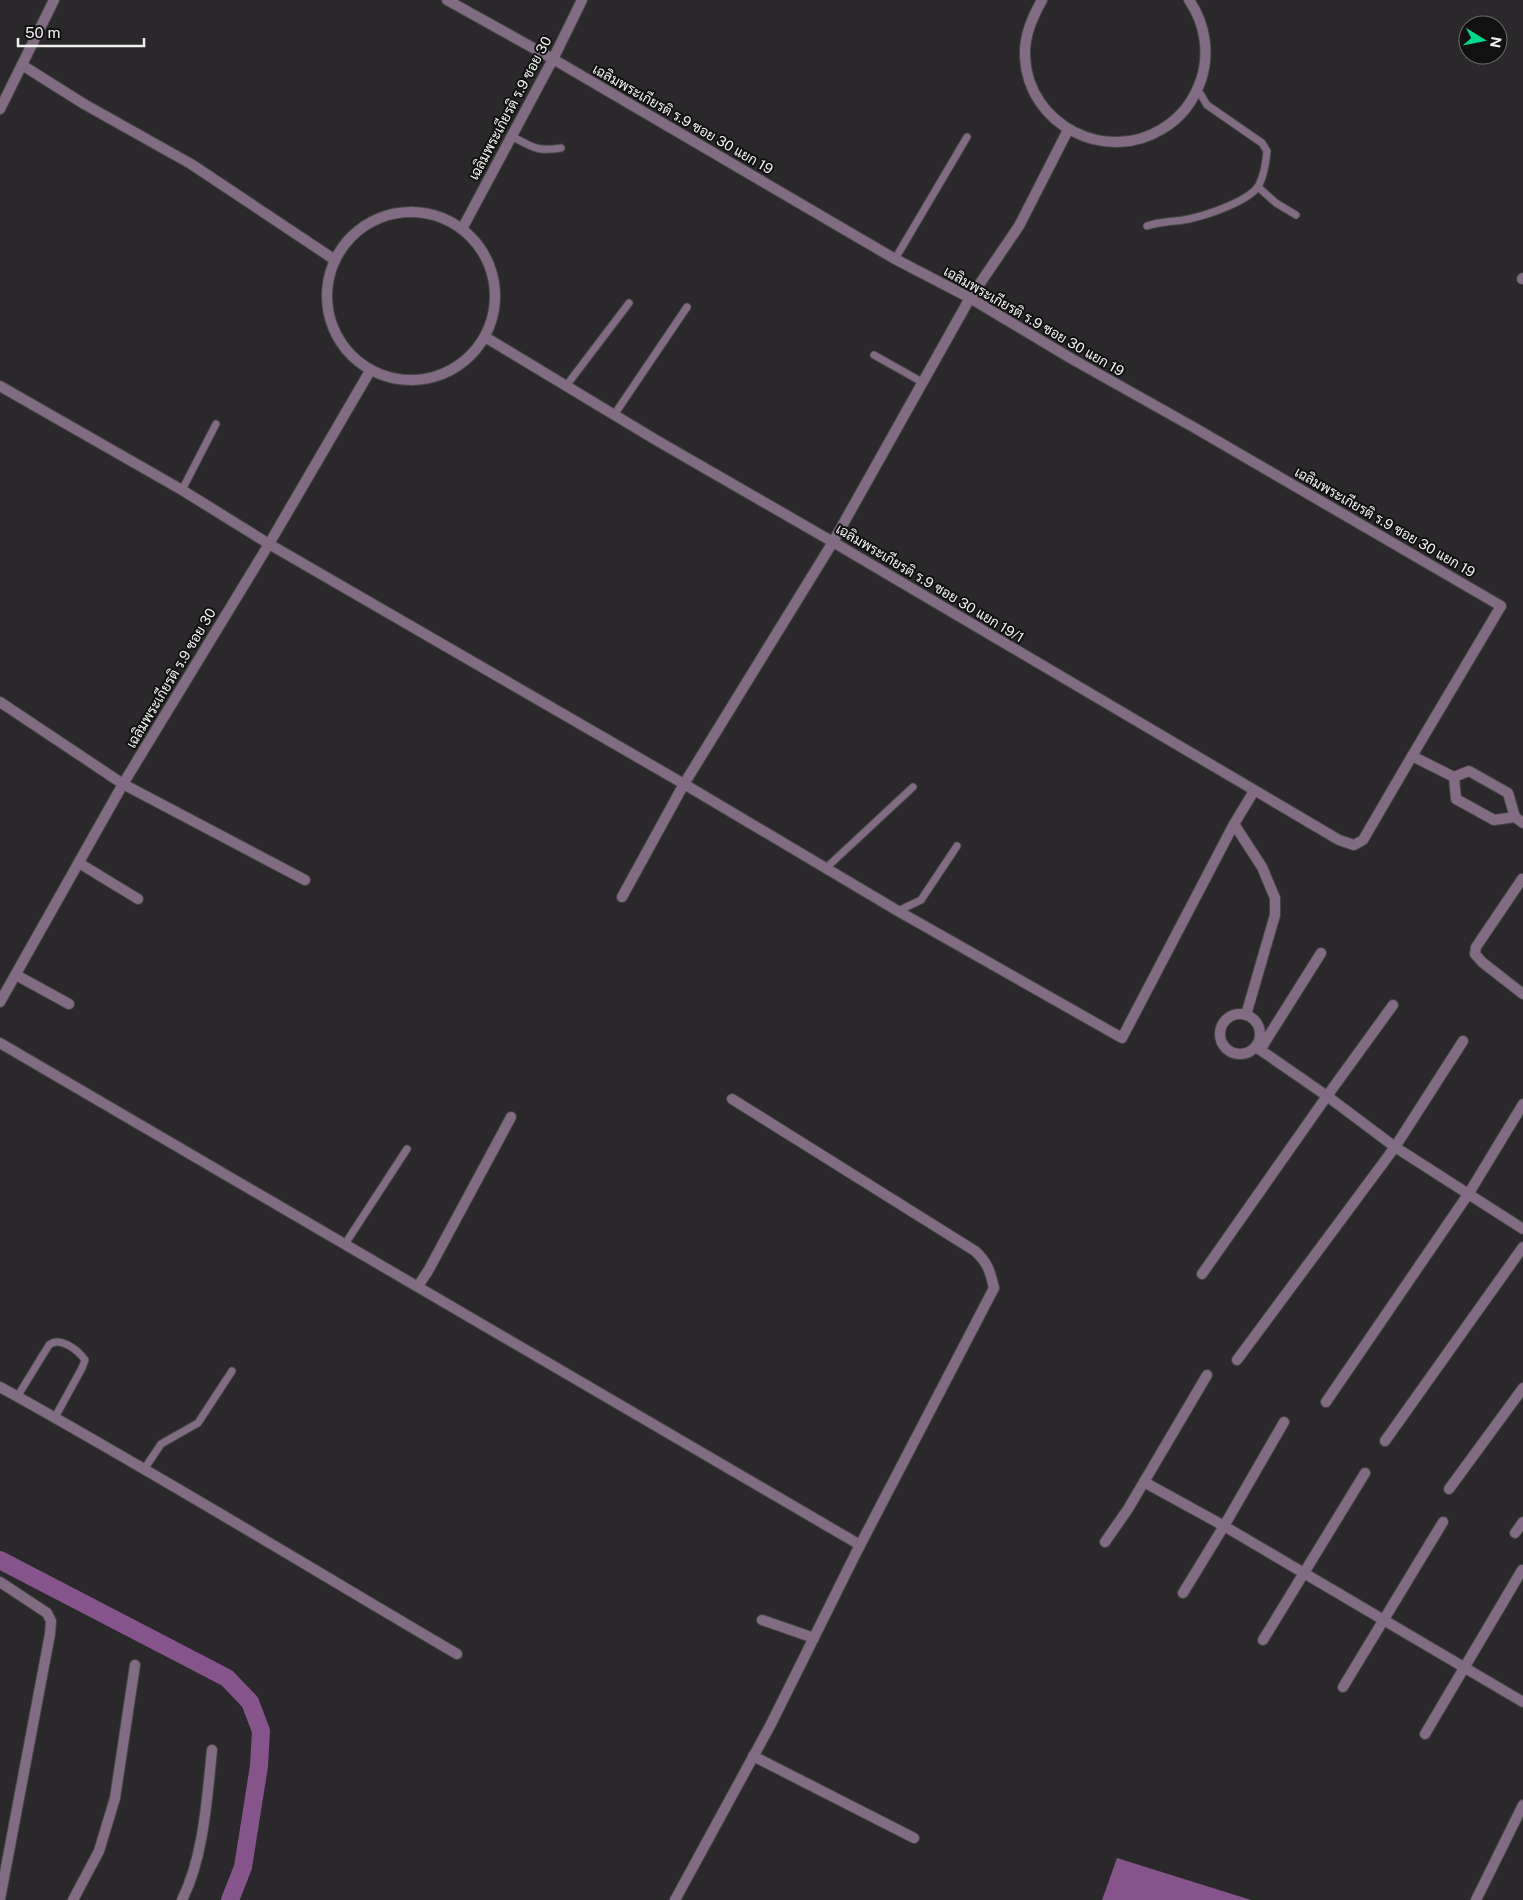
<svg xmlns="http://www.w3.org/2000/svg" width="1523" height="1900" viewBox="0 0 1523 1900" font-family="'Public Sans',Sarabun,sans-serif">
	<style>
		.water { fill: #84548b }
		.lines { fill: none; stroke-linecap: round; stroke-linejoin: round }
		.canal { stroke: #84548b; stroke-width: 18 }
		.lane-casing { stroke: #464446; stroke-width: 9 }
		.street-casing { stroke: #464446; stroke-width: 12 }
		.lane { stroke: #816c84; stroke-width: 7 }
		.street { stroke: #816c84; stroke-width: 10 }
		.labels { text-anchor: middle; stroke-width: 4; stroke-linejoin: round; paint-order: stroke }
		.street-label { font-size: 14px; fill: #f2f1f2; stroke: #121112 }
	</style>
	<rect width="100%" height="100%" fill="#2a282a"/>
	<!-- water -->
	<path class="water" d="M1117,1858L1251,1900H1102Z"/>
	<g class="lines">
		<!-- canal -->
		<path class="canal" d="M0,1560L227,1678L250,1702L261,1731L259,1766L243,1867L230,1900"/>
		<defs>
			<g id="lane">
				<path d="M511,136C533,147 536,152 561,148"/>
				<path d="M1258,187L1276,203L1296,215"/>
				<path d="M1147,226C1161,221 1175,222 1189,219C1207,215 1250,201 1259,185C1264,175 1266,162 1267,151L1262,143L1207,105L1198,90"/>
				<path d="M895,259L967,137"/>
				<path d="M874,355L922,382"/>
				<path d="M566,386L629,303"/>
				<path d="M614,415L687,307"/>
				<path d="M182,490L216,424"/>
				<path d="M826,868L913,787"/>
				<path d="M898,911L921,900L957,846"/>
				<path d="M345,1244L407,1149"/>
				<path d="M17,1397L49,1345C60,1336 78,1350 85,1360L82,1368L54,1419"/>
				<path d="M145,1468L161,1444L198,1423L232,1371"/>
			</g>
			<g id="street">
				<path d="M447,0L553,59L895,259L970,298L1072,359L1195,428L1501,606L1412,756L1363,840L1354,845L1339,840L833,542L656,440L485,337"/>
				<path d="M1042,0C1032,18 1024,36 1025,57C1028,125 1106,164 1162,129C1181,118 1194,100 1201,80C1210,53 1205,23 1189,0"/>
				<path d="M22,65L84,104L191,164L335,260"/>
				<path d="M0,109L54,0"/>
				<circle cx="411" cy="296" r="84"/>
				<path d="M462,229L553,59L582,0"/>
				<path d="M1522,279L1523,278"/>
				<path d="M0,386L182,490L269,544L684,784L898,911L1122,1038L1234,824L1254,791"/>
				<path d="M0,702L123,784L305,880"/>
				<path d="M1412,756L1454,777L1469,771L1508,793L1515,817L1523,823"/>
				<path d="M1454,777L1456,799L1494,820L1515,817"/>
				<path d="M1234,824L1262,867L1275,898V915L1246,1015"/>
				<path d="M79,863L138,899"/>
				<path d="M1522,879L1476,947L1475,954L1482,962L1523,994"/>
				<path d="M622,897L684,784L833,542L970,298L1019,226L1068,130"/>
				<path d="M16,975L69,1004"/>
				<path d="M0,1002L123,784L269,544L370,371"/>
				<circle cx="1240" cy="1034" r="20"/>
				<path d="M0,1043L860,1545"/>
				<path d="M1256,1047L1327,1096L1395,1147L1523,1229"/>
				<path d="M1260,1050L1321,953"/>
				<path d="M1202,1274L1327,1096L1393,1005"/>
				<path d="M418,1286L428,1271L511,1117"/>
				<path d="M1237,1360L1395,1147L1463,1041"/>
				<path d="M0,1387C154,1472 305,1565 457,1654"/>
				<path d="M1326,1402L1469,1193L1523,1104"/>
				<path d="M1385,1441L1523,1247"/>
				<path d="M1144,1482L1224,1526L1523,1702"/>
				<path d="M1449,1489L1523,1388"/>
				<path d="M1515,1533L1523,1522"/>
				<path d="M1105,1542L1128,1509L1207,1375"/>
				<path d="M0,1582L47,1613L51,1621L50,1634L0,1899"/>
				<path d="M1183,1593L1224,1526L1284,1422"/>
				<path d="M762,1620L814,1638"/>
				<path d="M1263,1640L1365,1473"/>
				<path d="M1343,1687L1443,1522"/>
				<path d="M1425,1734L1522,1570"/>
				<path d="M753,1756L914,1838"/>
				<path d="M73,1900L99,1851L115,1798L135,1665"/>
				<path d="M182,1900C204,1856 207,1798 212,1750"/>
				<path d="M675,1900L771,1724L856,1553L994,1288C990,1271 988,1263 975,1251L732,1099"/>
				<path d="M1476,1900L1523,1805"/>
			</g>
		</defs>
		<!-- lane casing -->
		<use href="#lane" class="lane-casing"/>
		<!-- street casing -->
		<use href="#street" class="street-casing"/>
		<!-- lane -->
		<use href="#lane" class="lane"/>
		<!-- street -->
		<use href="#street" class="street"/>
	</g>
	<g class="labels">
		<!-- street labels -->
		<g class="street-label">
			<text transform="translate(510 108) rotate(-62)" y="5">เฉลิมพระเกียรติ ร.9 ซอย 30</text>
			<text transform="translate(683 119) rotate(30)" y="5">เฉลิมพระเกียรติ ร.9 ซอย 30 แยก 19</text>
			<text transform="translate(1034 321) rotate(30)" y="5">เฉลิมพระเกียรติ ร.9 ซอย 30 แยก 19</text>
			<text transform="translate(1385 522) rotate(30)" y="5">เฉลิมพระเกียรติ ร.9 ซอย 30 แยก 19</text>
			<text transform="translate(930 583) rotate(31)" y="5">เฉลิมพระเกียรติ ร.9 ซอย 30 แยก 19/1</text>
			<text transform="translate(171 678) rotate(-59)" y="5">เฉลิมพระเกียรติ ร.9 ซอย 30</text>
		</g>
	</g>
	<!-- north arrow -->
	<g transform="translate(1483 40) rotate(100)"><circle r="24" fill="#121112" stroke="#6c6b6c"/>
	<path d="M0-4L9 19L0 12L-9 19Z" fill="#00d98c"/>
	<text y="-8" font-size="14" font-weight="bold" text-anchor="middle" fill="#f2f1f2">N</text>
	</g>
	<!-- scale -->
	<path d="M18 38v8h126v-8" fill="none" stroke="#f2f1f2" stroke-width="2.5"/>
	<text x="25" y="38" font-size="15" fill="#f2f1f2" stroke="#121112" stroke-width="4" paint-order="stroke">50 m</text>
</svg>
